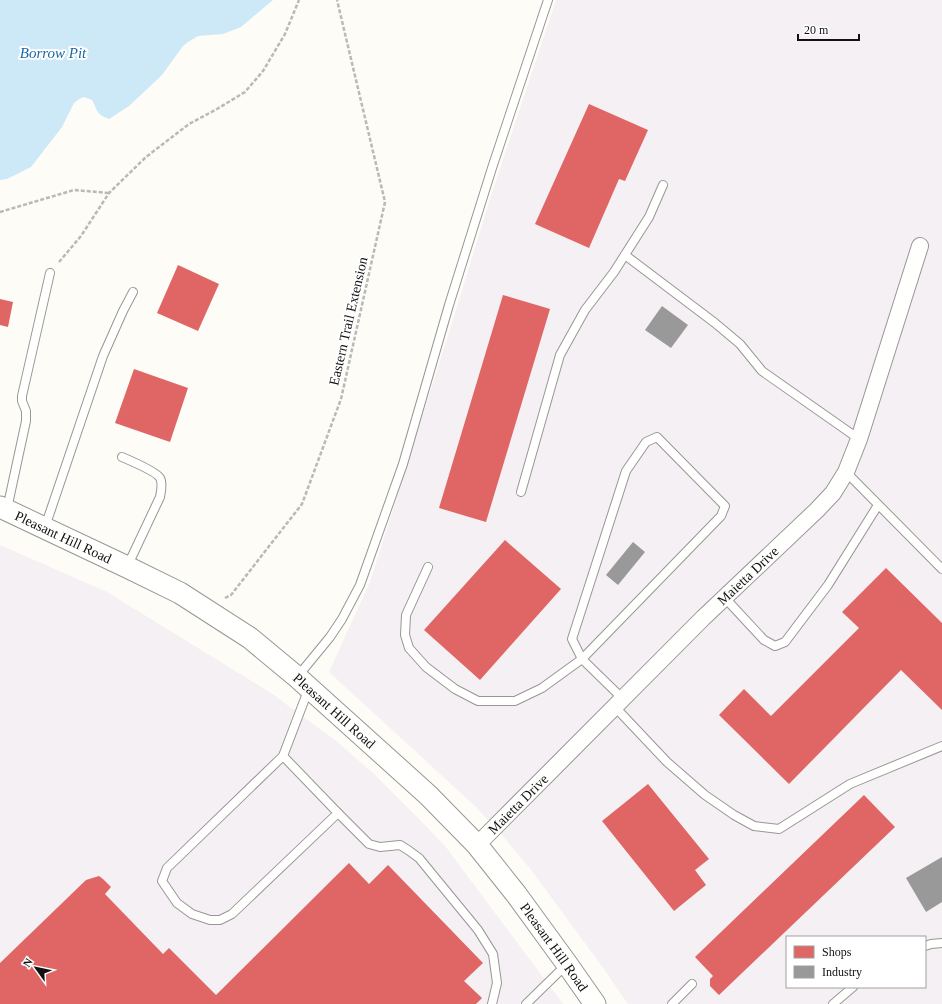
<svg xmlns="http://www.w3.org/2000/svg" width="942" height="1004" viewBox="0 0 942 1004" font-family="'Times New Roman',serif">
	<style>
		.industrial { fill: #f5f0f3; fill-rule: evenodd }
		.water { fill: #cde8f7 }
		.shops { fill: #e06666 }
		.industry { fill: #999 }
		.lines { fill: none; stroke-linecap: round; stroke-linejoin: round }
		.service-casing { stroke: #979795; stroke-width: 10 }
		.minor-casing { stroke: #979795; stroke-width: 18 }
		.tertiary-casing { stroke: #979795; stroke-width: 23 }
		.path { stroke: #b9b9b8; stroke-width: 2.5; stroke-dasharray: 4 2; stroke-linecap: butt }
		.service { stroke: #fffffe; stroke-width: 8 }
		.minor { stroke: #fffffe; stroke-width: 16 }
		.tertiary { stroke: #fffffe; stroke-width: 21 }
		.labels { text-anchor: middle; stroke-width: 4; stroke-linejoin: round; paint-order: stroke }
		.street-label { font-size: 14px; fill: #111; stroke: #fff }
		.water-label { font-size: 15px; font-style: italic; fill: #1768a6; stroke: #fff }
	</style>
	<rect width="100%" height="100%" fill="#fdfcf7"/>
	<!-- industrial -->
	<g class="industrial">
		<path d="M556,0H942V1004H628L601,965L532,871L502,835L476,807L329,672L370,582L452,323L489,202ZM787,937H925V987H787Z"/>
		<path d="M0,545L107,592L271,693L335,740L373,773L415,815L445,846L522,949L563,1004H0Z"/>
	</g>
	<!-- water -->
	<path class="water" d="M0,0H273L241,27L223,34L198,36L188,42L183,46L162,75L129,106L109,119C96,114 98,111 92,100L84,97L79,99L74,103L62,127L31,167L7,179L0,180Z"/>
	<!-- shops -->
	<g class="shops">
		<path d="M589,104L648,130L625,181L619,179L589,248L535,224Z"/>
		<path d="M178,265L219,284L198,331L157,313Z"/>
		<path d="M503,295L550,309L486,522L439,508Z"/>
		<path d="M0,299L13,302L8,327L0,325Z"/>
		<path d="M134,369L188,388L170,442L115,423Z"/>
		<path d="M505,540L561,589L480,680L424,630Z"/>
		<path d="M886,568L942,623V710L901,670L789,784L719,715L744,689L771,716L859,628L842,612Z"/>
		<path d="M648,784L709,859L695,870L706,885L674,911L602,821Z"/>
		<path d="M864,795L895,827L719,995L710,986V979L713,976L695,957Z"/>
		<path d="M349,863L369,884L388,865L483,963L464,981L482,998L476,1004H0V963L86,880L99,876L103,879L111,887L105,894L163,954L169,948L216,995Z"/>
	</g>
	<!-- industry -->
	<g class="industry">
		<path d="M662,306L688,325L671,348L645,330Z"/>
		<path d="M633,542L645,552L618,585L606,575Z"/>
		<path d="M942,857V902L926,912L906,878Z"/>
	</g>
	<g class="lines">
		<defs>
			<g id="service">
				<path d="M625,255L715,323L740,344L762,371L859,439"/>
				<path d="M122,457C129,460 157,472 160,478C163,483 161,492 160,497L127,567"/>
				<path d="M846,472L942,569"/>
				<path d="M521,492L560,355L585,310L614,272L649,217L663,185"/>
				<path d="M7,509L26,421V411L22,401V396L50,273"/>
				<path d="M45,527L103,356L123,311L133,292"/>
				<path d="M428,567L406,615L405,635L409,648L426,667L455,689L478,701H515L542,688L582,659L721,516L725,506L657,437L646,442L626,471L572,639L582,659L623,699"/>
				<path d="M725,598L764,640L775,646L785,642L828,585L878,505"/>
				<path d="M298,676L330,637L342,619L360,585L403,464L449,305L492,168L548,0"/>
				<path d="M615,707L667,762L705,795L734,815L754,826L779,829L850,784L942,746"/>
				<path d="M283,756L338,813L232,914L220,920H210L192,914L177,903L162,881L167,868L283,756L309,688"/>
				<path d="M338,813L369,844L380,847L400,845L408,850L419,858L478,930L493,954L497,983L492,1004"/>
				<path d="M925,946L931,944L942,943"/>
				<path d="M526,1004L567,964"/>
				<path d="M672,1004L692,984"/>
				<path d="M833,1004L853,987"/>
			</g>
			<g id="minor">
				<path id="s1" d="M477,845L703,618L817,510L833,493L846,472L859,439L920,246"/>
			</g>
			<g id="tertiary">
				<path id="s2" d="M0,507L127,567L180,593L250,638L297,677L428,795L477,845L516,894L567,964L595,1004"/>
			</g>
		</defs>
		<!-- service casing -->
		<use href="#service" class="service-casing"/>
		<!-- minor casing -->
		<use href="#minor" class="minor-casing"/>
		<!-- tertiary casing -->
		<use href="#tertiary" class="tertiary-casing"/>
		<!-- path -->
		<g class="path">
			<path d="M0,212L74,190L109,193"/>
			<path d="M59,262L81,236L109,193L146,157L189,124L217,109L245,92L263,71L285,34L299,0"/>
			<path d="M225,598L231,595L302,504L341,399L385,202L337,0"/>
		</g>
		<!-- service -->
		<use href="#service" class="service"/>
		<!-- minor -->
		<use href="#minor" class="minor"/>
		<!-- tertiary -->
		<use href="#tertiary" class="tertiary"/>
	</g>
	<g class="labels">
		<!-- street labels -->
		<g class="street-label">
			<text transform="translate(348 321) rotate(-77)" y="5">Eastern Trail Extension</text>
			<text dy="5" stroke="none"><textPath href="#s2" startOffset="70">Pleasant Hill Road</textPath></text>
			<text dy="5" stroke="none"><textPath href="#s1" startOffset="382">Maietta Drive</textPath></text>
			<text dy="5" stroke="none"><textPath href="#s2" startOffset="394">Pleasant Hill Road</textPath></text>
			<text dy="5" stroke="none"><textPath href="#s1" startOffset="58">Maietta Drive</textPath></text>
			<text dy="5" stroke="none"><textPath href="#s2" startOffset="718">Pleasant Hill Road</textPath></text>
		</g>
		<!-- water labels -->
		<g class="water-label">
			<text x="53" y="58">Borrow Pit</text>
		</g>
	</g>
	<!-- legend -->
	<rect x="786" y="936" width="140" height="52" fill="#ffffff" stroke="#a0a0a0"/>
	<rect x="794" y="946" width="20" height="12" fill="#e06666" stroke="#a0a0a0"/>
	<text x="822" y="956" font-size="12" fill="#111111">Shops</text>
	<rect x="794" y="966" width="20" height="12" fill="#999999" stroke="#a0a0a0"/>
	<text x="822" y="976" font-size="12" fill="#111111">Industry</text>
	<!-- north arrow -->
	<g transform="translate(36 968) rotate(303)" stroke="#ffffff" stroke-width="3" paint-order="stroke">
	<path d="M0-3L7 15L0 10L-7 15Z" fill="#111111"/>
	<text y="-6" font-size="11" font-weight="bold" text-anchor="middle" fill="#111111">N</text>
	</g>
	<!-- scale -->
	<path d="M798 34v6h61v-6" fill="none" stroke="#111111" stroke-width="2"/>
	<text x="804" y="34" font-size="12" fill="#111111" stroke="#ffffff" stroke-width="3" paint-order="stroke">20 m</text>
</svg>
